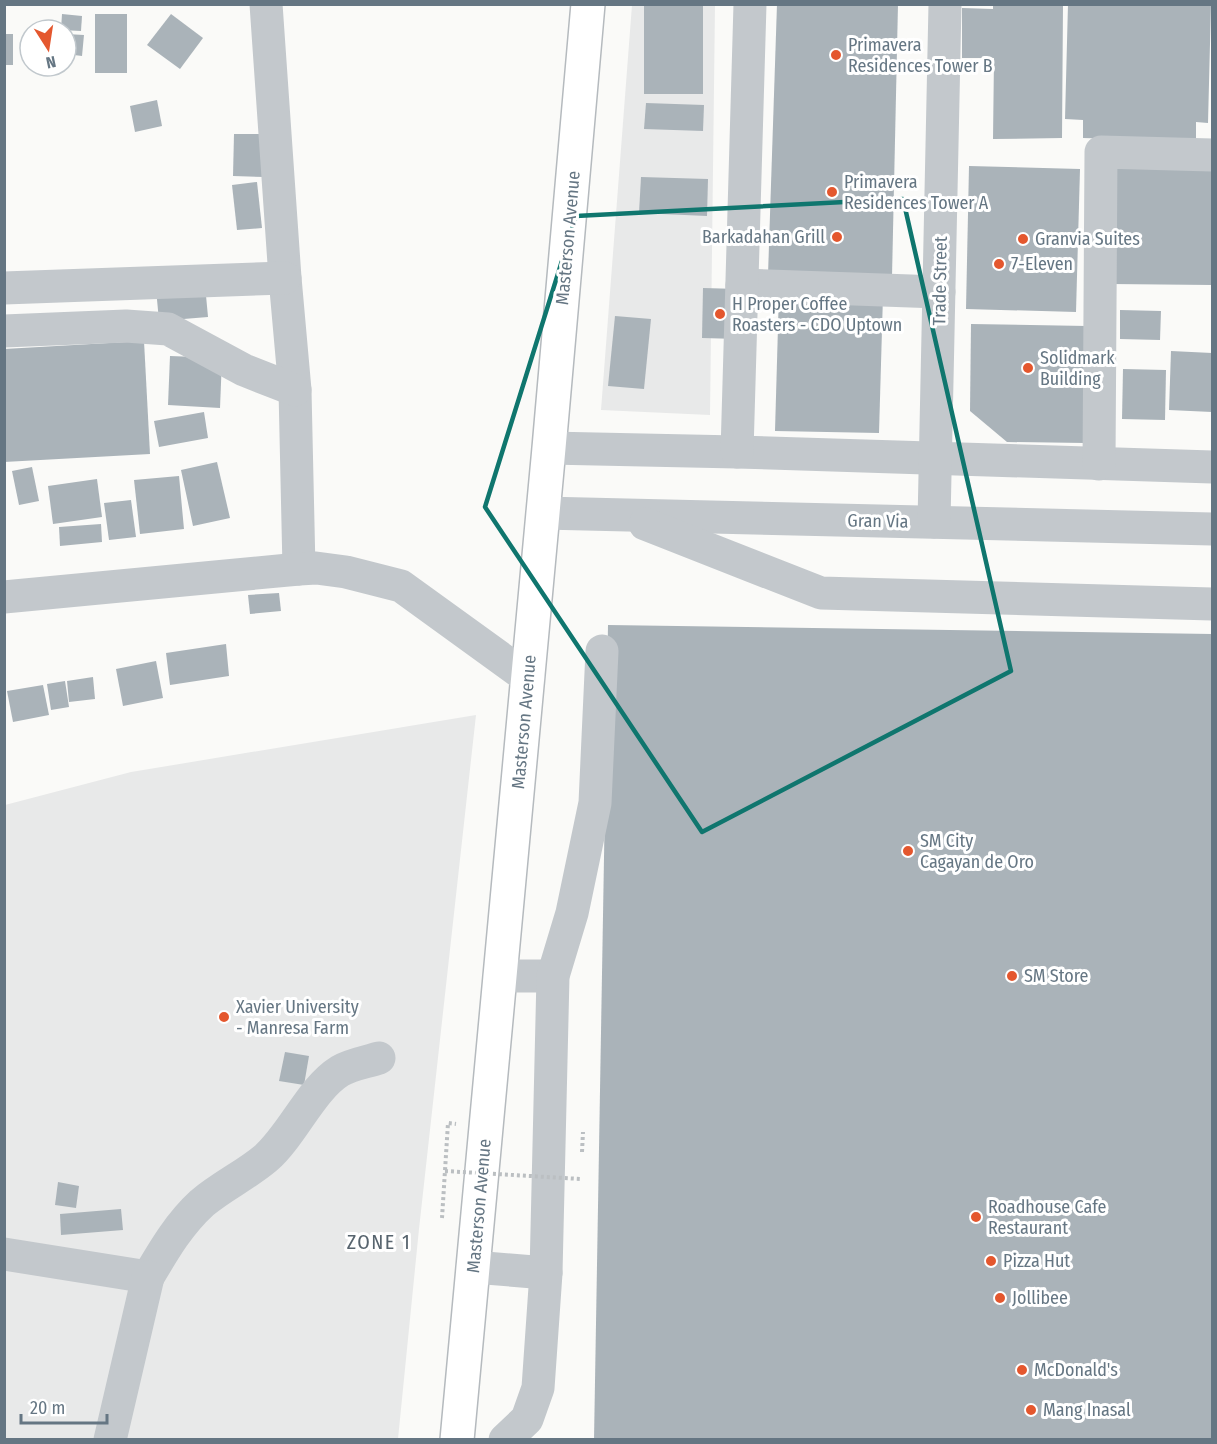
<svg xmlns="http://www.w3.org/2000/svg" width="1217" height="1444" viewBox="0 0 1217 1444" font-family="'Fira Sans Condensed',sans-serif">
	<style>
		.built { fill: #e8e9e9 }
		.building { fill: #aab3b9 }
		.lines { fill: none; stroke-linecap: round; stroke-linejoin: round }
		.major-casing { stroke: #b5babe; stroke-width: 36 }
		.path { stroke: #bbbfc2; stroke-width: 4; stroke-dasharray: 3 3; stroke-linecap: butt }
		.minor { stroke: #c3c8cc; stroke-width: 33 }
		.major { stroke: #fff; stroke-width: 33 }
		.path-bridge { stroke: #bbbfc2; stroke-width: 4; stroke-dasharray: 3 3; stroke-linecap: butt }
		.marked { fill: none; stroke: #0f766e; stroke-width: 4.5; stroke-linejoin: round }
		.poi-dot { fill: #e4572e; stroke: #fff; stroke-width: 2 }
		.labels { text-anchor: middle; stroke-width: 6; stroke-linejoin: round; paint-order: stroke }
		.poi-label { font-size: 18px; fill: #657683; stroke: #fff; text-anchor: start }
		.street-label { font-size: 18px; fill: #657683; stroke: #fff }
		.neighbourhood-label { font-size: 20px; letter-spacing: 1.5px; fill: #57646e; stroke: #fff }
	</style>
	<rect width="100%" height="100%" fill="#fafaf8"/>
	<!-- built -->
	<g class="built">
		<path d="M632,5H715L710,415L601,410Z"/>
		<path d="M476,715L419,1229L398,1439L5,1440V805L131,772Z"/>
	</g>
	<!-- building -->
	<g class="building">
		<rect x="644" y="4" width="59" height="90"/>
		<path d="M777,4H898L892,277L768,275Z"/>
		<path d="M993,4H1063L1062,138L993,139L994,58H962V8L993,9Z"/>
		<path d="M1068,4H1211L1208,123L1196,122V141L1083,138V120L1065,119Z"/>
		<path d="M62,14L82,16L81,31L61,30Z"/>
		<rect x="95" y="14" width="32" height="59"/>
		<path d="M171,14L203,38L180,69L147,45Z"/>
		<rect x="4" y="34" width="9" height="31"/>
		<path d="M66,34L84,35L82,56L66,54Z"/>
		<path d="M157,100L162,126L135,132L130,106Z"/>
		<path d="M646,103L704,105L703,131L644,129Z"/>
		<path d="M234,134H266L265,177L233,176Z"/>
		<path d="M969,166L1080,169L1076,312L966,309Z"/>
		<path d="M1112,167L1212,168V285L1111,284Z"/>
		<path d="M641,177L708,179L707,216L639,213Z"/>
		<path d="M257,182L262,228L237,230L232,185Z"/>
		<path d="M205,285L208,317L159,321L156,289Z"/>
		<path d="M703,288L739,289L738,339L702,338Z"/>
		<path d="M779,292L883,295L879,433L775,431Z"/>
		<path d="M1120,310L1161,311L1160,340L1120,339Z"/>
		<path d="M615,316L651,319L644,389L608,386Z"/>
		<path d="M971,324L1087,326L1085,443L1007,442L970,411Z"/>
		<path d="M144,341L150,454L4,462V349Z"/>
		<path d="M1171,351L1212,353V412L1169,410Z"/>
		<path d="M170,356L222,358L220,408L168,405Z"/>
		<path d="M1123,369L1166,370L1165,420L1122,419Z"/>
		<path d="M204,412L208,438L159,447L154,421Z"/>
		<path d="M217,462L230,518L193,526L181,470Z"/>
		<path d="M32,467L39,501L19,505L12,471Z"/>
		<path d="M179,476L184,529L140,534L134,480Z"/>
		<path d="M97,479L102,517L53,524L48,486Z"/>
		<path d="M131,500L136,537L109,540L104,503Z"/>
		<path d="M101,524L102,542L60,546L59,527Z"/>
		<path d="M279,593L281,611L250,614L248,595Z"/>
		<path d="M608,625L1212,634V1440H594Z"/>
		<path d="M226,644L229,676L170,685L166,653Z"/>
		<path d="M156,661L163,698L123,706L116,669Z"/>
		<path d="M93,677L95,699L69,702L67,681Z"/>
		<path d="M65,681L69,707L51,710L47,684Z"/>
		<path d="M43,685L49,715L13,722L7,691Z"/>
		<path d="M285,1052L309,1056L304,1085L279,1081Z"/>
		<path d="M58,1182L79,1186L76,1208L55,1205Z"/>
		<path d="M121,1209L123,1230L61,1235L60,1214Z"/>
	</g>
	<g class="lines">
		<defs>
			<path id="major" d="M457,1440L549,448L588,4"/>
		</defs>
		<!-- major casing -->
		<use href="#major" class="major-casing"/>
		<!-- path -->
		<g class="path">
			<path d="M582,1152L583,1132"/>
			<path d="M442,1218L448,1123L456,1124"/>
		</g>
		<!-- minor -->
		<g class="minor">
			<path d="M266,4L285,278L295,390L299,569"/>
			<path d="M742,285L939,292"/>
			<path d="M4,288L285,278"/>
			<path d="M4,331L126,326L168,329L244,370L295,390"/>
			<path d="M549,448L737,452L1212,467"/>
			<path d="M737,452L750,4"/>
			<path d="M1099,464L1101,152L1212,155"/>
			<path d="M543,513L1212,529"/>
			<path d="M934,522L945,4"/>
			<path d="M645,524L821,593L1212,604"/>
			<path d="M4,597L299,569L316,568L346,572L401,586L528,678"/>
			<path d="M500,976H553"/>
			<path d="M4,1254L148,1277C164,1250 179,1224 202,1203C222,1186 246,1175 266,1158C293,1134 311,1089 340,1071C352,1064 367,1062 379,1058"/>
			<path d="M473,1267L546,1273"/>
			<path d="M110,1440L148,1277"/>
			<path d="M505,1440L527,1419L538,1388L546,1273L553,976L572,913L595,803L602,651"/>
		</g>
		<!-- major -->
		<use href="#major" class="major"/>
		<!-- path-bridge -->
		<path class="path-bridge" d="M445,1171L581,1179"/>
	</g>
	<!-- marked area -->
	<path class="marked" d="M903,199L1011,671L702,832L485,507L576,216Z"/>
	<!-- markers -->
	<g class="poi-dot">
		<circle cx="836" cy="55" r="6"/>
		<circle cx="832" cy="192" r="6"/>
		<circle cx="837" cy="237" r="6"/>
		<circle cx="1023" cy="239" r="6"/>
		<circle cx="999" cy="264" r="6"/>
		<circle cx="720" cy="314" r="6"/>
		<circle cx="1028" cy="368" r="6"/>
		<circle cx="908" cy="851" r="6"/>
		<circle cx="1012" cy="976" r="6"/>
		<circle cx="224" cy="1017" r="6"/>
		<circle cx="976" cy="1217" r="6"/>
		<circle cx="991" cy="1261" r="6"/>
		<circle cx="1000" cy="1298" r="6"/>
		<circle cx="1022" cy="1370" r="6"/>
		<circle cx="1031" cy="1410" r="6"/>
	</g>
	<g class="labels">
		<!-- poi labels -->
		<g class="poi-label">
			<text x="848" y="51">Primavera<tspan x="848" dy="21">Residences Tower B</tspan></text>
			<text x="844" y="188">Primavera<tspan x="844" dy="21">Residences Tower A</tspan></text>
			<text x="825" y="243" text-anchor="end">Barkadahan Grill</text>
			<text x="1035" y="245">Granvia Suites</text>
			<text x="1011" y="270">7-Eleven</text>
			<text x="732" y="310">H Proper Coffee<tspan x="732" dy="21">Roasters - CDO Uptown</tspan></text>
			<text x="1040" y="364">Solidmark<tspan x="1040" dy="21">Building</tspan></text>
			<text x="920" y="847">SM City<tspan x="920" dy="21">Cagayan de Oro</tspan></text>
			<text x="1024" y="982">SM Store</text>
			<text x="236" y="1013">Xavier University<tspan x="236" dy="21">- Manresa Farm</tspan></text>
			<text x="988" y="1213">Roadhouse Cafe<tspan x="988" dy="21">Restaurant</tspan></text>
			<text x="1003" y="1267">Pizza Hut</text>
			<text x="1012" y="1304">Jollibee</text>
			<text x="1034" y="1376">McDonald's</text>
			<text x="1043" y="1416">Mang Inasal</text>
		</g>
		<!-- street labels -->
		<g class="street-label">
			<text transform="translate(568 238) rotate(-85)" y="6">Masterson Avenue</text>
			<text transform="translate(940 281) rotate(-89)" y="6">Trade Street</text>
			<text transform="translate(878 521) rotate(1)" y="6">Gran Via</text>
			<text transform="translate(524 722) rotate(-85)" y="6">Masterson Avenue</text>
			<text transform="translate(479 1206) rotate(-85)" y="6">Masterson Avenue</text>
		</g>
		<!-- neighbourhood labels -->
		<g class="neighbourhood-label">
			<text x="379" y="1249">ZONE 1</text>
		</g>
	</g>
	<!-- border -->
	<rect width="1217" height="1444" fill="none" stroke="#657683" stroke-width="12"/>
	<!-- north arrow -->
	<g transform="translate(48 48) rotate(168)"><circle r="28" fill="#ffffff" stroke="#c1c8cd" stroke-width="1.5"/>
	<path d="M0-4.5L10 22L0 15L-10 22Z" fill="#e4572e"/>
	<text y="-9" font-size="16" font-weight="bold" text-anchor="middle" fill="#657683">N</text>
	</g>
	<!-- scale -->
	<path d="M21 1414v9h86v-9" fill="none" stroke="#657683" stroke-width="3"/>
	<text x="30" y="1414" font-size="18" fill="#657683" stroke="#ffffff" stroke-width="4.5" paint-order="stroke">20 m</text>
</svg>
